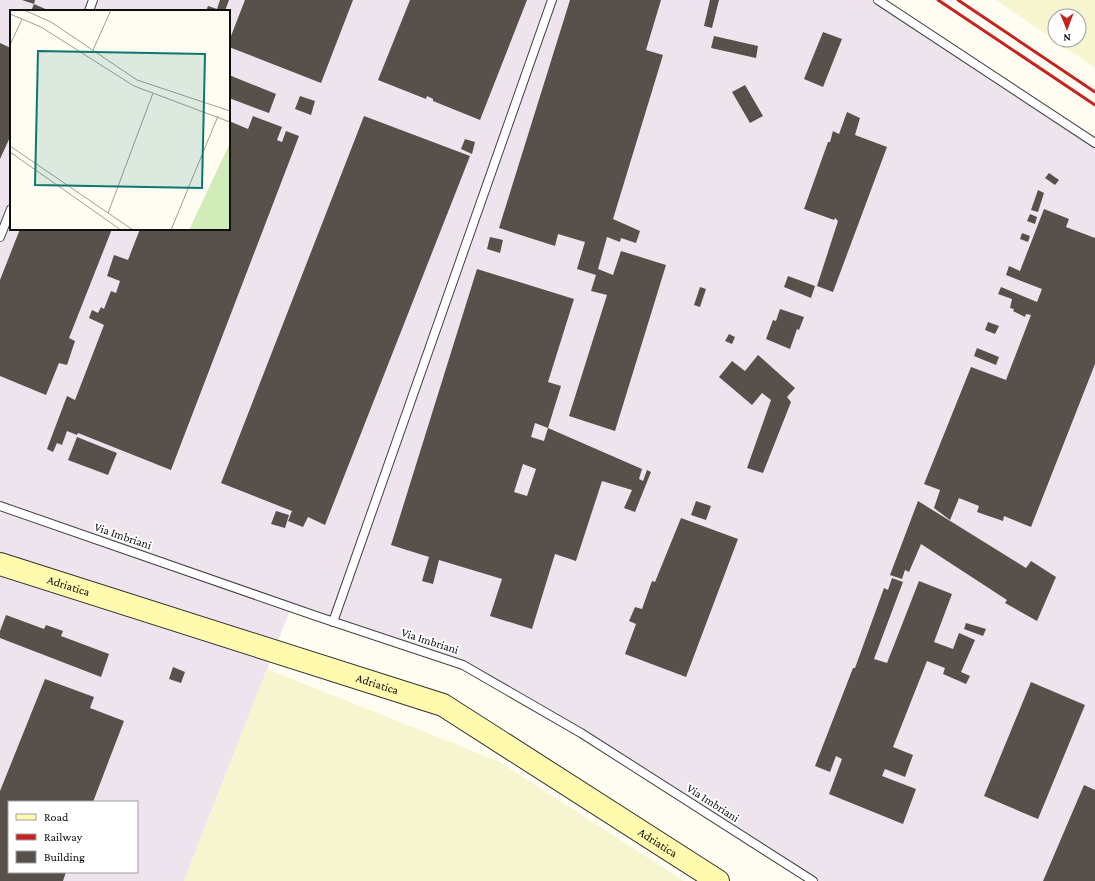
<svg xmlns="http://www.w3.org/2000/svg" width="1095" height="881" viewBox="0 0 1095 881" font-family="'Crimson Pro',serif">
	<style>
		.industrial { fill: #ede4ee; fill-rule: evenodd }
		.farmland { fill: #f6f5d0; fill-rule: evenodd }
		.building { fill: #58514b; fill-rule: evenodd }
		.lines { fill: none; stroke-linecap: round; stroke-linejoin: round }
		.service-casing { stroke: #424242; stroke-width: 10 }
		.secondary-casing { stroke: #313131; stroke-width: 24 }
		.service { stroke: #fff; stroke-width: 8 }
		.secondary { stroke: #fffaad; stroke-width: 22 }
		.rail { stroke: #c52322; stroke-width: 3 }
		.labels { text-anchor: middle; stroke-width: 4; stroke-linejoin: round; paint-order: stroke }
		.street-label { font-size: 12px; fill: #0f0f0f; stroke: #fff }
		.inset-road { fill: none; stroke: #9f9e97; stroke-width: 1 }
		.view { fill: #0f766e; fill-opacity: 0.15; stroke: #0f766e; stroke-width: 2 }
		.inset-edge { fill: none; stroke: #0f0f0f; stroke-width: 2 }
	</style>
	<rect width="100%" height="100%" fill="#fffdf2"/>
	<!-- industrial -->
	<path class="industrial" d="M0,0H878L1095,143V881H813L581,733L463,665L291,608L184,881H0V513L3,507L0,506ZM11,11H229V229H11ZM9,802H137V872H9Z"/>
	<!-- farmland -->
	<g class="farmland">
		<path d="M996,0H1095V68ZM1055,16H1079V40H1055Z"/>
		<path d="M267,669L498,761L684,881H184Z"/>
	</g>
	<!-- building -->
	<g class="building">
		<path d="M22,0H35L34,4L50,11H31L34,4Z"/>
		<path d="M220,0H229L225,11H206L208,6L217,9Z"/>
		<path d="M245,0H353L321,83L229,47V41Z"/>
		<path d="M410,0H527L480,120L433,101V99L427,96L426,99L378,80Z"/>
		<path d="M570,0H661L646,50L663,55L613,219L640,231L636,243L621,238L620,242L607,237L598,269L613,275L621,251L666,265L615,431L569,416L607,295L591,291L596,275L577,269L585,242L558,234L555,246L499,228Z"/>
		<path d="M710,0H719L712,28L704,26Z"/>
		<path d="M823,32L842,39L823,87L804,79Z"/>
		<path d="M714,36L758,46L756,58L711,48Z"/>
		<path d="M0,43L11,48V135L0,159Z"/>
		<path d="M229,75L276,94L269,113L229,98Z"/>
		<path d="M745,85L763,116L750,123L732,92Z"/>
		<path d="M300,96L315,101L311,115L295,109Z"/>
		<path d="M847,112L860,118L855,135L887,147L833,292L817,286L838,221L835,218L834,220L804,209L828,142H830L833,131L839,134Z"/>
		<path d="M253,116L282,127L277,140L282,142L286,131L299,136L171,470L78,433L77,435L67,431L62,445L57,443L53,452L47,449L67,396L75,400L104,325L89,318L92,310L98,313L101,307L104,309L111,291L116,293L120,281L107,276L114,255L128,260L140,229H229V121L248,129Z"/>
		<path d="M364,116L470,156L325,525L308,517L303,527L288,521L292,511L221,483Z"/>
		<path d="M465,139L475,142L472,154L461,149Z"/>
		<path d="M1049,173L1059,180L1055,185L1045,178Z"/>
		<path d="M1038,190L1044,193L1038,212L1031,210Z"/>
		<path d="M1044,209L1069,219L1066,227L1095,238V364L1031,527L1004,516L1003,521L977,512L979,506L959,498L950,520L934,508L940,490L924,484L971,367L1006,380L1031,315L1026,314L1025,317L1013,311L1014,309L1010,308L1012,299L998,294L1001,287L1037,302L1042,289L1006,275L1009,266L1020,271Z"/>
		<path d="M1030,214L1037,217L1035,224L1027,221Z"/>
		<path d="M20,229H112L69,338L75,341L67,365L59,363L46,395L0,376V280Z"/>
		<path d="M1022,233L1030,236L1028,242L1020,239Z"/>
		<path d="M490,237L503,240L500,253L487,249Z"/>
		<path d="M477,269L574,299L548,382L561,386L548,428L642,469L639,479L643,481L647,470L651,472L635,512L624,508L632,490L602,481L576,561L555,554L532,629L490,616L502,579L439,560L433,584L422,581L429,557L391,545ZM535,423L548,428L544,441L531,437ZM523,464L536,469L527,496L514,492Z"/>
		<path d="M788,276L815,286L811,298L784,287Z"/>
		<path d="M700,287L706,289L700,307L694,305Z"/>
		<path d="M780,309L804,317L799,330L797,329L790,349L766,339L773,320L776,321Z"/>
		<path d="M988,322L999,326L995,334L985,330Z"/>
		<path d="M729,334L735,337L732,344L725,341Z"/>
		<path d="M977,348L999,357L996,365L974,356Z"/>
		<path d="M758,355L795,388L787,397L791,402L763,473L747,468L771,400L762,393L752,405L719,377L732,361L745,371Z"/>
		<path d="M77,437L117,453L108,475L68,460Z"/>
		<path d="M696,501L711,506L706,520L691,515Z"/>
		<path d="M918,501L1026,568L1031,561L1056,577L1037,621L1005,603L1007,600L921,544L909,572L905,570L902,579L890,575Z"/>
		<path d="M276,511L289,515L285,528L271,524Z"/>
		<path d="M681,518L738,539L686,677L625,654L636,624L629,621L635,607L642,609L652,581L655,582Z"/>
		<path d="M892,578L903,582L874,659L887,663L919,581L952,594L934,642L953,649L959,633L975,640L961,672L970,676L966,684L943,674L945,668L927,661L893,747L913,755L905,777L885,769L882,776L916,789L903,824L829,794L842,759L836,756L830,772L815,766L853,668H855L884,588L888,590Z"/>
		<path d="M6,615L44,629L46,625L63,631L61,636L109,654L101,677L0,638V631Z"/>
		<path d="M966,623L986,629L983,636L964,629Z"/>
		<path d="M173,667L185,672L181,683L169,679Z"/>
		<path d="M45,679L94,697L90,708L124,721L93,802H9V872H66L63,881H0V791Z"/>
		<path d="M1031,682L1085,705L1038,819L984,796Z"/>
		<path d="M1084,785L1095,790V881H1043Z"/>
	</g>
	<g class="lines">
		<defs>
			<g id="service">
				<path d="M878,0L1095,143"/>
				<path d="M89,11L93,0"/>
				<path d="M0,237L11,209"/>
				<path d="M0,506L316,616L463,665L581,733L813,881"/>
				<path d="M333,622L552,0"/>
			</g>
			<g id="secondary">
				<path id="s1" d="M0,564L443,705L718,881"/>
			</g>
		</defs>
		<!-- service casing -->
		<use href="#service" class="service-casing"/>
		<!-- secondary casing -->
		<use href="#secondary" class="secondary-casing"/>
		<!-- service -->
		<use href="#service" class="service"/>
		<!-- secondary -->
		<use href="#secondary" class="secondary"/>
		<!-- rail -->
		<g class="rail">
			<path d="M938,0L1095,105"/>
			<path d="M958,0L1095,92"/>
		</g>
	</g>
	<g class="labels">
		<!-- street labels -->
		<g class="street-label">
			<text transform="translate(123 536) rotate(19)" y="4">Via Imbriani</text>
			<text dy="4" stroke="none"><textPath href="#s1" startOffset="72">Adriatica</textPath></text>
			<text transform="translate(430 641) rotate(18)" y="4">Via Imbriani</text>
			<text dy="4" stroke="none"><textPath href="#s1" startOffset="396">Adriatica</textPath></text>
			<text transform="translate(713 803) rotate(33)" y="4">Via Imbriani</text>
			<text dy="4" stroke="none"><textPath href="#s1" startOffset="720">Adriatica</textPath></text>
		</g>
	</g>
	<!-- overview -->
	<g transform="translate(10 10)">
		<rect width="220" height="220" fill="#fffdf2"/>
		<path d="M220,133V220H179Z" fill="#d1ebb9"/>
		<path class="inset-road" d="M14,0L41,12L127,70L220,101M0,4L31,17L124,76L220,112M0,35L12,9M83,40L101,0M0,136L123,220M0,142L111,220M98,203L143,83M161,220L208,106"/>
		<path class="view" d="M28,41L195,44L192,178L25,175Z"/>
		<rect width="220" height="220" class="inset-edge"/>
	</g>
	<!-- legend -->
	<rect x="8" y="801" width="130" height="72" fill="#ffffff" stroke="#9f9f9f"/>
	<rect x="16" y="814" width="20" height="6" fill="#fffaad" stroke="#9f9f9f"/>
	<text x="44" y="821" font-size="12" fill="#0f0f0f">Road</text>
	<rect x="16" y="834" width="20" height="6" fill="#c52322" stroke="#9f9f9f"/>
	<text x="44" y="841" font-size="12" fill="#0f0f0f">Railway</text>
	<rect x="16" y="851" width="20" height="12" fill="#58514b" stroke="#9f9f9f"/>
	<text x="44" y="861" font-size="12" fill="#0f0f0f">Building</text>
	<!-- north arrow -->
	<g transform="translate(1067 28) rotate(179)"><circle r="19" fill="#ffffff" stroke="#9f9f9f"/>
	<path d="M0-3L7 15L0 10L-7 15Z" fill="#c52322"/>
	<text y="-6" font-size="11" font-weight="bold" text-anchor="middle" fill="#0f0f0f">N</text>
	</g>
</svg>
